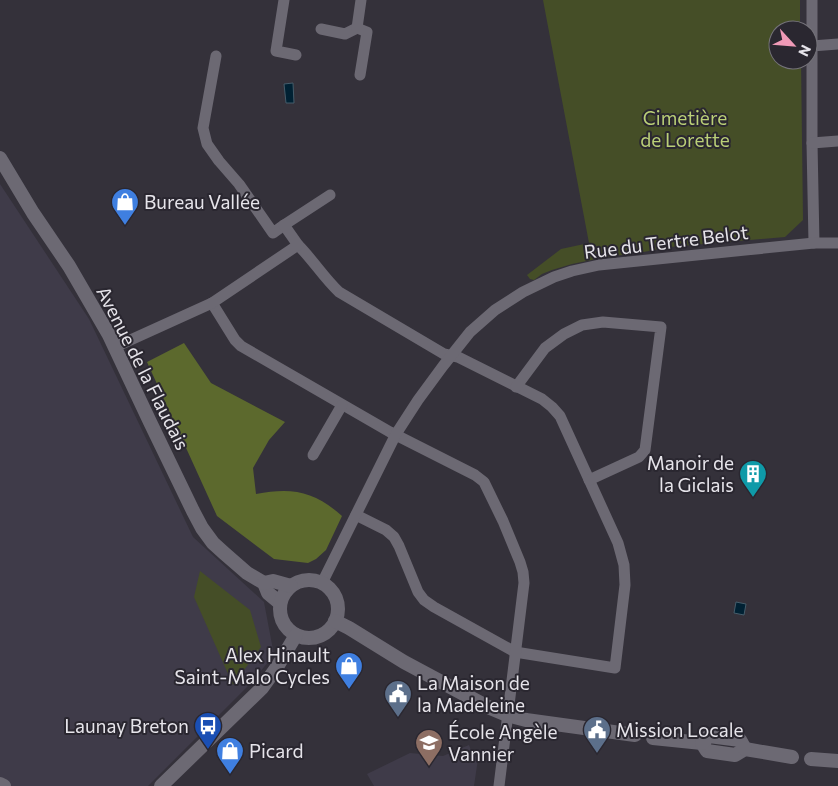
<svg xmlns="http://www.w3.org/2000/svg" width="838" height="786" viewBox="0 0 838 786" font-family="Commissioner,sans-serif">
	<style>
		.built { fill: #3f3b49 }
		.green { fill: #454e27 }
		.forest { fill: #5c692d }
		.water { fill: #002133; stroke: #455c6a }
		.lines { fill: none; stroke-linecap: round; stroke-linejoin: round }
		.minor { stroke: #6c6973; stroke-width: 11 }
		.tertiary { stroke: #6c6973; stroke-width: 14 }
		.labels { text-anchor: middle; stroke-width: 4; stroke-linejoin: round; paint-order: stroke }
		.park-label { font-size: 19px; fill: #bacf77; stroke: #2a2730 }
		.poi-label { font-size: 19px; fill: #e6e4ea; stroke: #2a2730; text-anchor: start }
		.street-label { font-size: 19px; fill: #e6e4ea; stroke: #2a2730 }
	</style>
	<rect width="100%" height="100%" fill="#34313a"/>
	<!-- built -->
	<g class="built">
		<path d="M0,184L89,319L193,537L264,602L274,655L249,685L148,786H0Z"/>
		<path d="M469,745L473,756L477,757L478,759L474,786H374L367,774L410,753L443,756Z"/>
	</g>
	<!-- green -->
	<g class="green">
		<path d="M543,0H800V30H778V60H801L803,220L785,237L670,247L638,253L606,257L572,264L552,270L542,274L534,280L530,279L527,275L561,249L589,243Z"/>
		<path d="M200,571L250,610L261,647L233,685L194,597Z"/>
	</g>
	<!-- forest -->
	<path class="forest" d="M184,343L211,383L285,422L269,440L253,468L256,494C292,487 314,491 342,516L326,550L316,559L308,563L274,559L217,516L147,362Z"/>
	<!-- water -->
	<g class="water">
		<path d="M293,83L294,103H286L284,84Z"/>
		<path d="M736,602L746,604L744,615L734,613Z"/>
	</g>
	<g class="lines">
		<!-- minor -->
		<g class="minor">
			<path d="M284,0L276,51L296,55"/>
			<path d="M812,0V143L814,243"/>
			<path d="M321,29L345,34L357,28"/>
			<path d="M812,46L838,44"/>
			<path d="M216,56L203,128L207,144L219,161L239,184L273,233L284,225"/>
			<path d="M360,75L367,32L357,28L361,0"/>
			<path d="M812,143L838,141"/>
			<path d="M298,245C313,260 324,278 339,292L444,354L458,357L542,399L552,407L560,416L618,543L624,565L625,585L615,668L515,652L434,607L424,600L418,592L399,546L394,537L386,530L356,515"/>
			<path d="M212,303L235,340L241,346L390,432L475,475L484,482L503,521L520,562L523,572L524,583L499,786"/>
			<path d="M115,347L212,303L298,245L284,225L330,195"/>
			<path d="M516,387L545,348L564,334L582,325L603,322L661,327L645,450L639,457L589,480"/>
			<path d="M313,455L342,405"/>
			<path d="M322,583L396,434L418,400L443,366L470,332L495,310L523,292L554,277L572,271L599,265L814,243H838"/>
		</g>
		<!-- tertiary -->
		<g class="tertiary">
			<path d="M0,158L33,213L69,266L109,335L150,422L193,511L202,528L213,543L224,553L247,573L264,583L268,593L280,603"/>
			<circle cx="309" cy="609" r="29"/>
			<path d="M264,583L273,581L291,586"/>
			<path d="M335,621L349,628L404,662L488,707L507,715L526,720L635,735"/>
			<path d="M653,738L702,743"/>
			<path d="M702,743L707,751L735,755L745,749L792,757"/>
			<path d="M702,743L709,736L740,740L745,749"/>
			<path d="M811,759L838,761"/>
			<path d="M0,784L4,786"/>
			<path d="M161,786L262,688L277,667L296,635"/>
		</g>
	</g>
	<!-- icons -->
	<defs>
		<symbol id="shop-pin" viewBox="-11 -11 22 30"><path d="M0 17L-7.5 6A9.5 9.5 0 1 1 7.5 6Z" fill="#3f7fe0" stroke="#2a2730"/><path d="M-5-2.5h2.3a2.7 3.5 0 0 1 5.4 0H5L5.5 6h-11ZM-1.5-2.5h3a1.5 2.3 0 0 0-3 0Z" fill="#fff"/></symbol>
		<symbol id="building-pin" viewBox="-11 -11 22 30"><path d="M0 17L-7.5 6A9.5 9.5 0 1 1 7.5 6Z" fill="#0f9aa8" stroke="#2a2730"/><path d="M-4-6H4V6H1V3H-1V6H-4ZM-2.5-4.3h1.7v1.8h-1.7ZM.8-4.3h1.7v1.8H.8ZM-2.5-1h1.7V.8h-1.7ZM.8-1h1.7V.8H.8Z" fill="#fff"/></symbol>
		<symbol id="civic-pin" viewBox="-11 -11 22 30"><path d="M0 17L-7.5 6A9.5 9.5 0 1 1 7.5 6Z" fill="#5c6f8a" stroke="#2a2730"/><path d="M-.6-6.5H3V-4.5H.6V-3L4-1V1h2V6H-6V1h2V-1L-.6-3ZM-1.2 2.5V6h2.4V2.5Z" fill="#fff"/></symbol>
		<symbol id="bus-pin" viewBox="-11 -11 22 30"><path d="M0 17L-7.5 6A9.5 9.5 0 1 1 7.5 6Z" fill="#1a4fb4" stroke="#2a2730"/><path d="M-5-6H5V4H4V6H2V4H-2V6H-4V4H-5ZM-3.5-4V0h7V-4ZM-3.5 1.2v1.5H-2V1.2ZM2 1.2v1.5H3.5V1.2Z" fill="#fff"/></symbol>
		<symbol id="school-pin" viewBox="-11 -11 22 30"><path d="M0 17L-7.5 6A9.5 9.5 0 1 1 7.5 6Z" fill="#8d6e63" stroke="#2a2730"/><path d="M0-5L7-2L0 1L-7-2ZM-4 1L0 2.5L4 1V4Q0 6-4 4Z" fill="#fff"/></symbol>
	</defs>
	<g fill-rule="evenodd">
		<use href="#shop-pin" x="109" y="186" width="32" height="43"/>
		<use href="#building-pin" x="737" y="458" width="32" height="43"/>
		<use href="#shop-pin" x="333" y="650" width="32" height="43"/>
		<use href="#civic-pin" x="382" y="678" width="32" height="43"/>
		<use href="#bus-pin" x="192" y="710" width="32" height="43"/>
		<use href="#civic-pin" x="581" y="714" width="32" height="43"/>
		<use href="#school-pin" x="413" y="727" width="32" height="43"/>
		<use href="#shop-pin" x="214" y="735" width="32" height="43"/>
	</g>
	<g class="labels">
		<!-- park labels -->
		<g class="park-label">
			<text x="685" y="125">Cimetière<tspan x="685" dy="22">de Lorette</tspan></text>
		</g>
		<!-- poi labels -->
		<g class="poi-label">
			<text x="144" y="209">Bureau Vallée</text>
			<text x="734" y="470" text-anchor="end">Manoir de<tspan x="734" dy="22">la Giclais</tspan></text>
			<text x="330" y="662" text-anchor="end">Alex Hinault<tspan x="330" dy="22">Saint-Malo Cycles</tspan></text>
			<text x="417" y="690">La Maison de<tspan x="417" dy="22">la Madeleine</tspan></text>
			<text x="189" y="733" text-anchor="end">Launay Breton</text>
			<text x="616" y="737">Mission Locale</text>
			<text x="448" y="739">École Angèle<tspan x="448" dy="22">Vannier</tspan></text>
			<text x="249" y="758">Picard</text>
		</g>
		<!-- street labels -->
		<g class="street-label">
			<text transform="translate(666 242) rotate(-7)" y="7">Rue du Tertre Belot</text>
			<text transform="translate(143 368) rotate(63)" y="7">Avenue de la Flaudais</text>
		</g>
	</g>
	<!-- north arrow -->
	<g transform="translate(793 45) rotate(116)"><circle r="24" fill="#2a2730" stroke="#75737a"/>
	<path d="M0-4L9 19L0 12L-9 19Z" fill="#f09ab7"/>
	<text y="-8" font-size="14" font-weight="bold" text-anchor="middle" fill="#e6e4ea">N</text>
	</g>
</svg>
